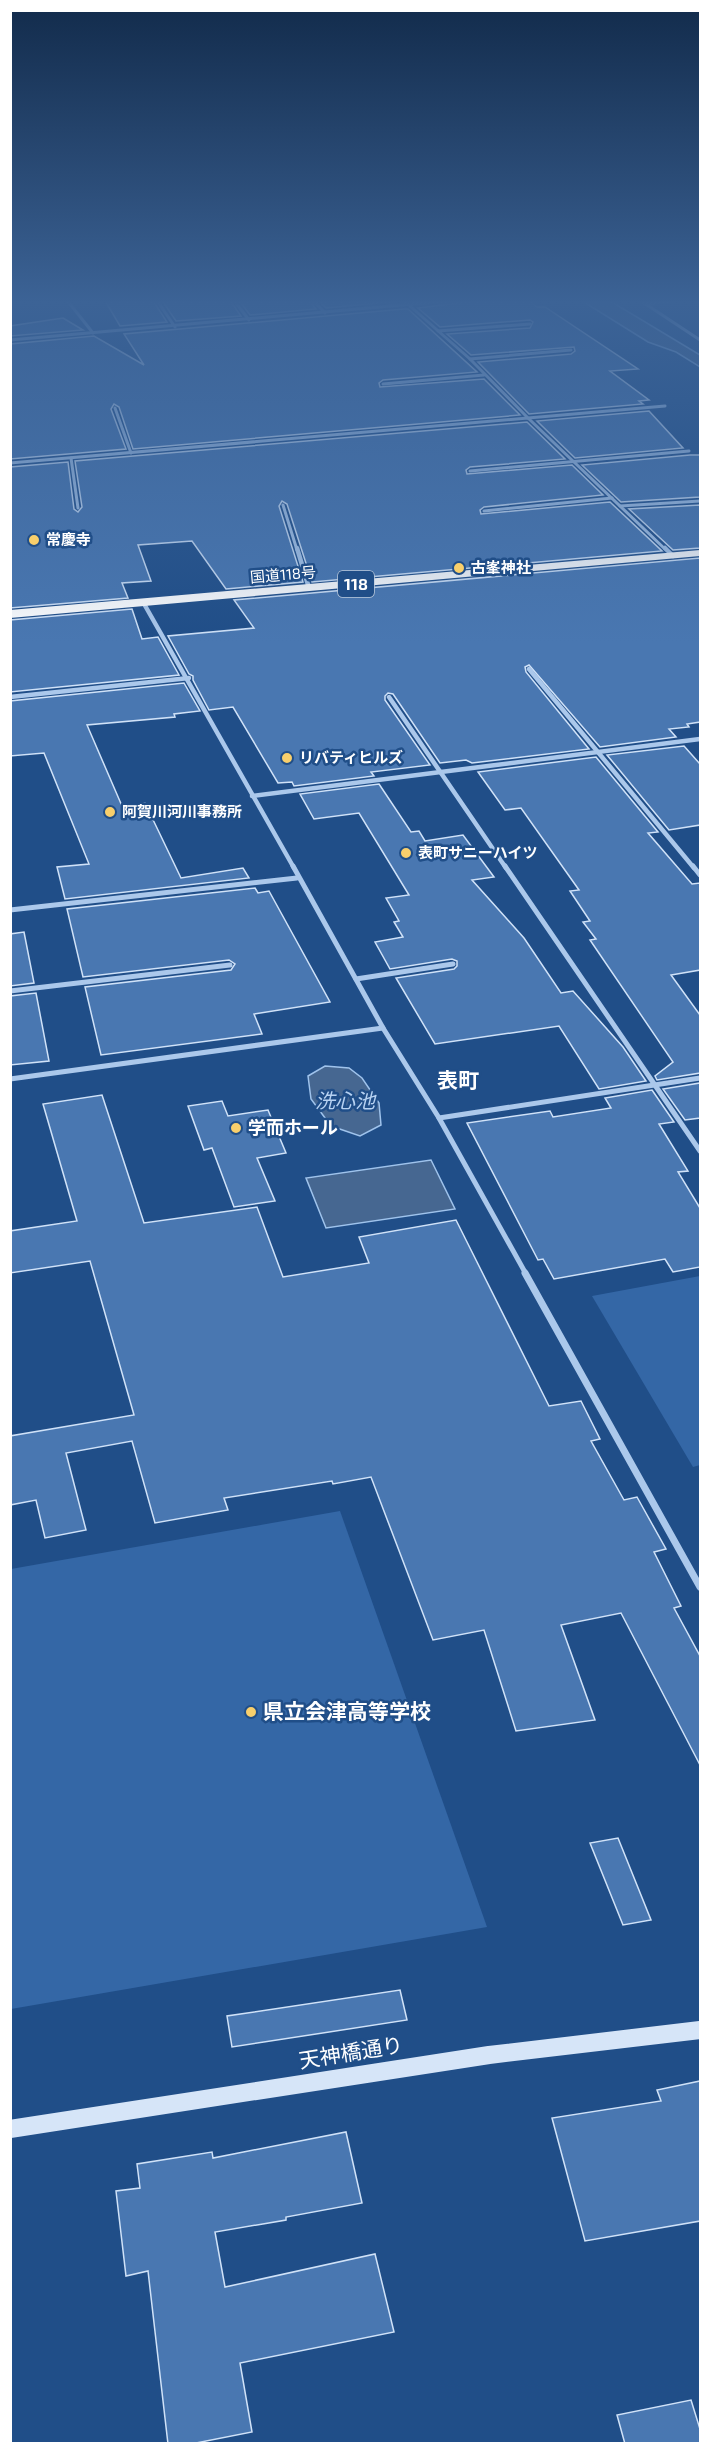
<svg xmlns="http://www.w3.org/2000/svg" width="711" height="2454" viewBox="0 0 711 2454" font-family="'Exo 2','Noto Sans JP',sans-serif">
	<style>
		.green { fill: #3467a6 }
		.water { fill: #466791; stroke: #9fc3ec; stroke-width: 1.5 }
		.building { fill: #4977b1; stroke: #d0e2f8; stroke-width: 1.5 }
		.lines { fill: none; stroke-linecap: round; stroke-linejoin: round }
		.street-far3 { stroke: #abc8eb; stroke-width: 3 }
		.street-far2 { stroke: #abc8eb; stroke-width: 4.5 }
		.street-far1 { stroke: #abc8eb; stroke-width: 5 }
		.street { stroke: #abc8eb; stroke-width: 7 }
		.secondary { stroke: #d6e5f8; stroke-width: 18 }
		.highway { fill: #fff; fill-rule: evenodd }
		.poi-dot { fill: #f8cf6c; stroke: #204e88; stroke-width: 2 }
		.labels { text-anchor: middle; stroke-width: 5; stroke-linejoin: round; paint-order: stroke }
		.far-poi-label { font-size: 15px; font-weight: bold; fill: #fff; stroke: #204e88; text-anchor: start }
		.far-street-label { font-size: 15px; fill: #fff; stroke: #204e88 }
		.shield { fill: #204e88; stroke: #bccadb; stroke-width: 1.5 }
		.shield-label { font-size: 16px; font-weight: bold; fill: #fff }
		.poi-label { font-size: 18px; font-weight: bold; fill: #fff; stroke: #204e88; text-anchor: start }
		.water-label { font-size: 20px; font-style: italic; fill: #b7d2f2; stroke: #204e88 }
		.quarter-label { font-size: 21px; font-weight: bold; fill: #fff; stroke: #204e88 }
		.near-poi-label { font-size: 21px; font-weight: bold; fill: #fff; stroke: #204e88; text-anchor: start }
		.near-street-label { font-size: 21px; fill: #fff; stroke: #204e88 }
	</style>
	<rect width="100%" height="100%" fill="#204e88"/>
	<!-- green -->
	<g class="green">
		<path d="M700,1276V1465L693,1467L592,1296Z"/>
		<path d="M340,1511L487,1927L11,2009V1569Z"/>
	</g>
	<!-- water -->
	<g class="water">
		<path d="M579,299H607L700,355V367L676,352L648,342Z"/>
		<path d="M325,1066L349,1068L362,1078L379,1103L381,1125L360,1136L331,1126L311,1099L308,1076Z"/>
		<path d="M431,1160L455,1209L326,1228L306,1178Z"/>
	</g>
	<!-- building -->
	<g class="building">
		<path d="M104,299H152L167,322L120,326Z"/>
		<path d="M161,299H229L241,316L176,321Z"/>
		<path d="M238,299H308L316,309L250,315Z"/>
		<path d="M317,299H398L399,301L326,308Z"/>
		<path d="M491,299H526L537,307H545L638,369L610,371L649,400L639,401L643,404L529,414L478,362L571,354L575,351L574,347L471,355L447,334L530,328L533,322L530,320L440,327L418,308Z"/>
		<path d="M404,309H408L477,372L383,380L379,383L380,387L484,379L520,415L133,449L119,407L114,404L111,409L126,449L10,459V344L94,336L144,365L124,334Z"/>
		<path d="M63,318L83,330L10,336V326Z"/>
		<path d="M649,411L683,448L575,458L537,421Z"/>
		<path d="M527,422L565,459L470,467L466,470L467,474L572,465L603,495L484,507L480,510L481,514L610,502L662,551L312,582L287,504L282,501L279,506L303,582L226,589L192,541L138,545L151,581L122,583L128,598L10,608V467L68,462L74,509L78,512L82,507L75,461Z"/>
		<path d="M690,455H700V497L621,502L582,465Z"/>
		<path d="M700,505V548L673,550L629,509Z"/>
		<path d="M700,558V722L687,724L689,727L669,729L676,737L600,747L529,665L525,667L526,672L589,749L472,763L466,760L440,763L393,694L388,693L385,696V700L430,765L371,772L374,776L294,786L292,782L278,783L233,707L209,710L193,680V676L189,674L168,636L254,628L234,600Z"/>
		<path d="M132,609L142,639L158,637L179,675L10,692V620Z"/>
		<path d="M184,683L200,711L174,714L175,717L87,725L122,806L145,803L181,878L243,868L249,878L65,899L57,867L89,864L44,753L10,756V701Z"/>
		<path d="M684,746L700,764V825L669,830L607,755Z"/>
		<path d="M596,757L658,832L648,833L692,884L700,883V970L671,975L700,1015V1073L657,1080L655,1076L673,1062L590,940L596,939L583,922L590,921L570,891L579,890L521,808L505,810L478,772Z"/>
		<path d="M379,784L411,832L419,831L425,841L463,835L494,877L472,880L524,938L561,993L573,991L623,1047L646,1081L599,1089L559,1026L435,1044L396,978L454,969L457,966V961L452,959L390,969L375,942L403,937L394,922L399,921L386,898L409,895L359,813L314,819L300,794Z"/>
		<path d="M255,888L258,893L269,891L330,1002L254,1014L262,1034L101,1055L85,987L231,970L235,964L229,960L83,977L67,909Z"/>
		<path d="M24,932L34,983L10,986V934Z"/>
		<path d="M36,993L49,1061L10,1065V996Z"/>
		<path d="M700,1083V1118L685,1120L663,1089Z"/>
		<path d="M652,1090L674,1122L659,1124L688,1171L678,1172L700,1208V1267L673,1272L665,1259L554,1279L543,1259L538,1260L467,1123L550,1111L553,1117L611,1108L605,1098Z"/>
		<path d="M102,1095L144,1223L257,1207L283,1277L369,1263L359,1237L456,1220L549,1406L581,1401L600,1439L591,1441L624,1500L637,1497L666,1549L654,1552L681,1606L674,1608L700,1656V1765L621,1613L561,1625L595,1720L516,1731L484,1630L433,1640L371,1477L333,1484L332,1481L224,1498L228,1510L155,1523L132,1441L66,1453L86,1530L45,1538L36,1500L10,1505V1436L134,1415L90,1261L10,1273V1231L77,1221L43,1104Z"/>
		<path d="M222,1101L228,1116L268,1110L286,1153L257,1158L275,1201L234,1207L212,1148L204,1150L188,1106Z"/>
		<path d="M618,1838L651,1920L623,1925L590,1843Z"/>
		<path d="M400,1990L407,2020L232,2047L227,2016Z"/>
		<path d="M700,2081V2221L585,2241L552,2118L661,2101L657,2090Z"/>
		<path d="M346,2132L362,2203L286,2217V2220L215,2232L225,2287L375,2254L394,2332L240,2363L252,2432L191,2444H168L148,2271L126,2276L116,2191L140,2188L137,2164L212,2152L213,2158Z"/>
		<path d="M691,2400L700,2429V2444H625L617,2415Z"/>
	</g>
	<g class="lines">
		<!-- street-far3 -->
		<g class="street-far3">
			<path d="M66,299L93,333"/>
			<path d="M156,299L175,327"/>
			<path d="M233,299L249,320"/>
			<path d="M312,299L325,313"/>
			<path d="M402,299L470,359L528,418L665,406"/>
			<path d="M638,299L700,340"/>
			<path d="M645,304L683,299"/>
			<path d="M438,331L530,324"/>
			<path d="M10,340L469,299"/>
			<path d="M470,359L571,350"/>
			<path d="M383,384L484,375"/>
			<path d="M115,408L131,453"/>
			<path d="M71,458L78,508"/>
			<path d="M10,463L528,418L666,550"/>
			<path d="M470,471L689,451"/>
			<path d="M283,505L297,550"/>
			<path d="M620,506L700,501"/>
			<path d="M484,511L612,498"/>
		</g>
		<!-- street-far2 -->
		<g class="street-far2">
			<path d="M297,548L309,588"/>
			<path d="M665,548L673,556"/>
			<path d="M143,602L294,868"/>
			<path d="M529,669L694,868"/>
			<path d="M10,697L189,678"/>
			<path d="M389,697L506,868"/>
			<path d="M252,796L700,739"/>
		</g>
		<!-- street-far1 -->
		<g class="street-far1">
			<path d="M505,866L700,1151"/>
			<path d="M693,866L700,875"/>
			<path d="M10,910L297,878"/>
			<path d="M356,979L453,964"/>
			<path d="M10,991L230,965"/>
			<path d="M383,1028L439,1118L526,1274"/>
			<path d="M10,1079L383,1028L293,866"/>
			<path d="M439,1118L700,1078"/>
		</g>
		<!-- street -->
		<path class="street" d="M525,1273L700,1587"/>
		<!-- secondary -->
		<path class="secondary" d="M10,2129L489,2055L700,2030"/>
		<!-- highway -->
		<path class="highway" d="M700,550V556L10,618V610Z"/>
	</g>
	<!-- sky -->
	<linearGradient id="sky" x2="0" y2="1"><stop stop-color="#122b4b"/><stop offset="0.47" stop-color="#3c6396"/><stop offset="1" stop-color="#3c6396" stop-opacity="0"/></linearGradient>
	<rect width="711" height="643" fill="url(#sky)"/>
	<!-- markers -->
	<g class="poi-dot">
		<circle cx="34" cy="540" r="6"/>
		<circle cx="459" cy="568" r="6"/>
		<circle cx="287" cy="758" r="6"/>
		<circle cx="110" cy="812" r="6"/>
		<circle cx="406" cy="853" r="6"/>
		<circle cx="236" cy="1128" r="6"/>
		<circle cx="251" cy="1712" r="6"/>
	</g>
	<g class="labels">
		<!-- far-poi labels -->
		<g class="far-poi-label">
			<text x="46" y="545">常慶寺</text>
			<text x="471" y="573">古峯神社</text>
			<text x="299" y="763">リバティヒルズ</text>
			<text x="122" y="817">阿賀川河川事務所</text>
			<text x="418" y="858">表町サニーハイツ</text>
		</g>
		<!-- far-street labels -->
		<g class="far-street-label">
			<text transform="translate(283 575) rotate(-5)" y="5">国道118号</text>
		</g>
		<!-- shield labels -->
		<rect class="shield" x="338" y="571" width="36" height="26" rx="4.5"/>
		<g class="shield-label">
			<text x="356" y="590">118</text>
		</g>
		<!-- poi labels -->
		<g class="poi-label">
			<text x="248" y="1134">学而ホール</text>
		</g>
		<!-- water labels -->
		<g class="water-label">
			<text x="345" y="1108">洗心池</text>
		</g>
		<!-- quarter labels -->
		<g class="quarter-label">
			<text x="458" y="1088">表町</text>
		</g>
		<!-- near-poi labels -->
		<g class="near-poi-label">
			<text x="263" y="1719">県立会津高等学校</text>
		</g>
		<!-- near-street labels -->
		<g class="near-street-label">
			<text transform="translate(351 2053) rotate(-9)" y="7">天神橋通り</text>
		</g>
	</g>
	<!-- border -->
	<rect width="711" height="2454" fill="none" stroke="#ffffff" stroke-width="24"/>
</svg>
